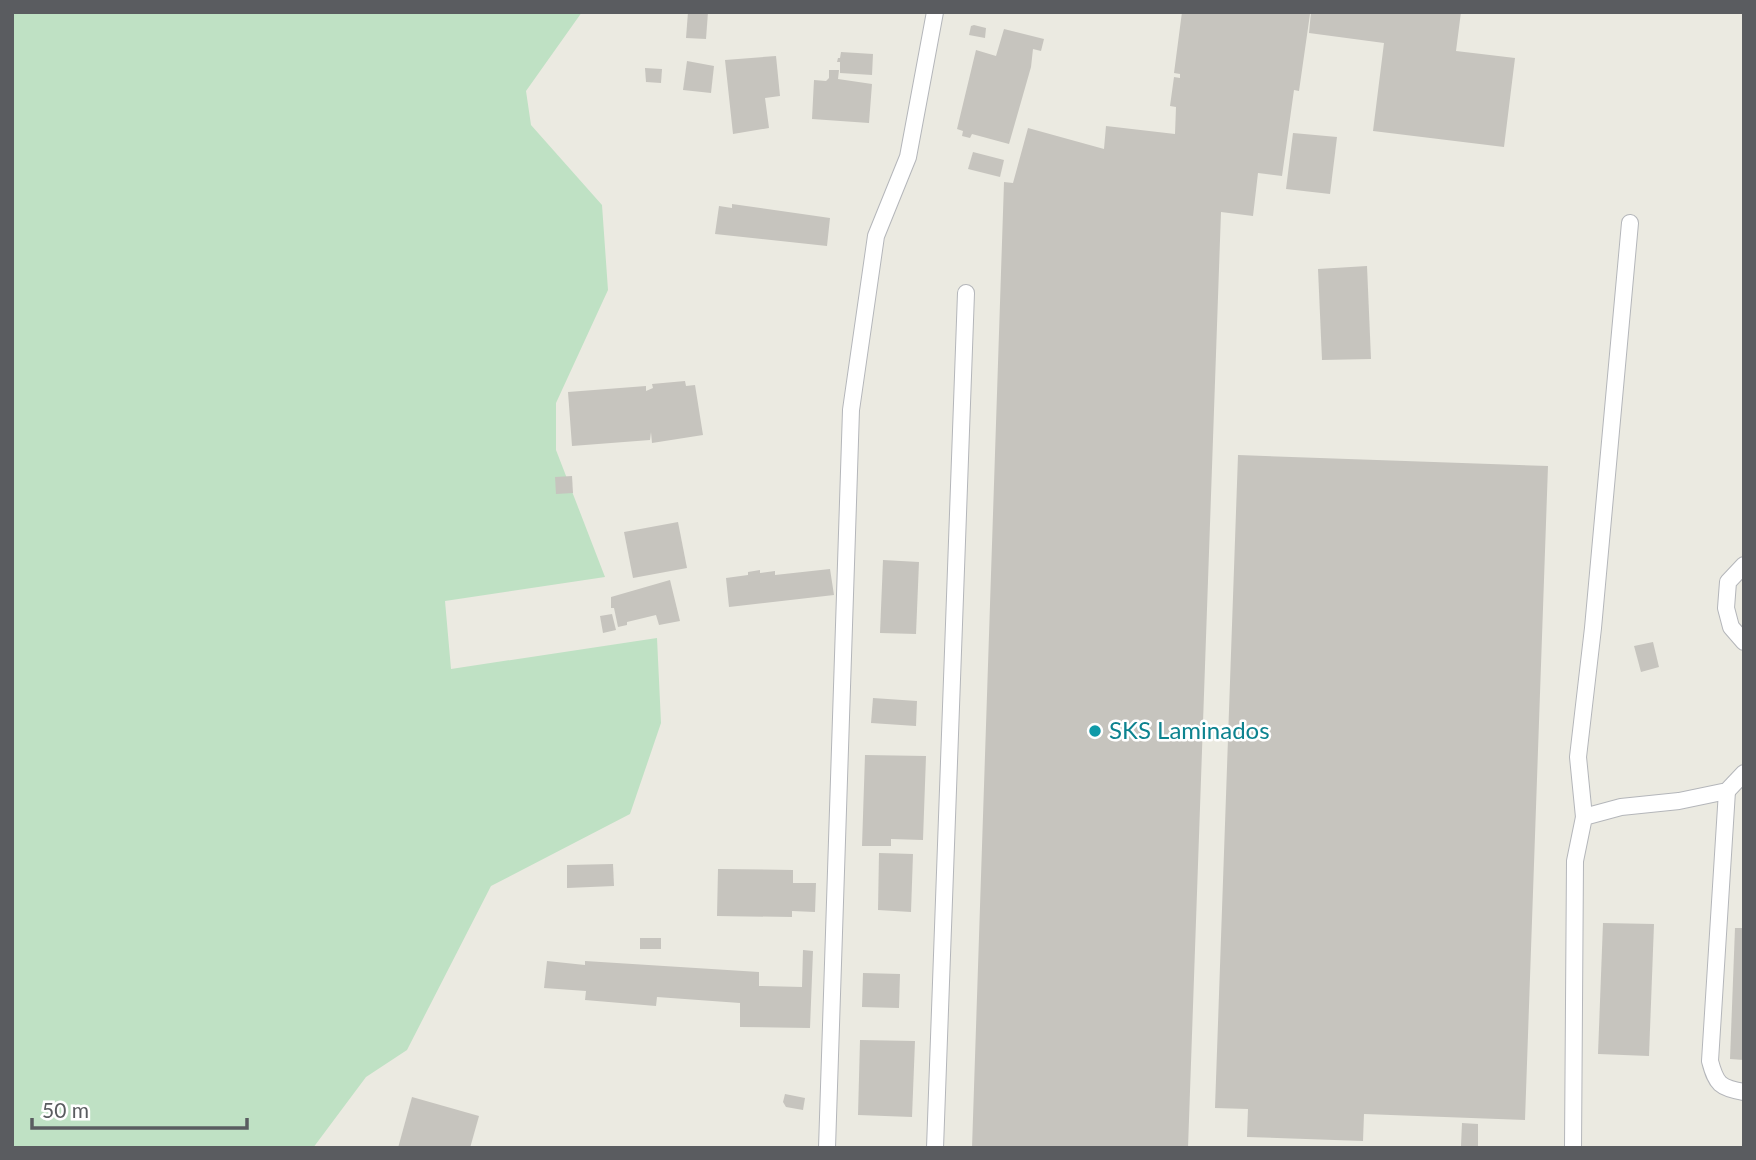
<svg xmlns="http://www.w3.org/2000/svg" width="1756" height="1160" viewBox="0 0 1756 1160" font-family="Lato,sans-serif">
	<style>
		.green { fill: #bfe1c4 }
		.building { fill: #c6c4be }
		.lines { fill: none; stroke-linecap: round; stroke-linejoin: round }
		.service-casing { stroke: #b4b6ba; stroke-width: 18 }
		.service { stroke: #fff; stroke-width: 16 }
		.culture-dot { fill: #0f9aa8; stroke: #fff; stroke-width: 2.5 }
		.labels { text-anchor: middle; stroke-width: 5; stroke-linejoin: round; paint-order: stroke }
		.culture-label { font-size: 24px; fill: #0d838f; stroke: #fff; text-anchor: start }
	</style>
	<rect width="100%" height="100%" fill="#ebeae1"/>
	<!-- green -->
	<path class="green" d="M12,12H582L526,91L531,125L602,205L608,290L556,403V450L605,577L445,601L451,669L657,638L661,723L630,814L491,886L407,1050L366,1077L313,1148H12Z"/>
	<!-- building -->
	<g class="building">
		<path d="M688,12H708L706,39L686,38Z"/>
		<path d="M1182,12H1297L1310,14L1299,91L1294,90L1282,176L1258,173L1253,216L1221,212L1188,1148H972L1004,182L1013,183L1028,128L1104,149L1106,126L1175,134L1176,107L1170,106L1174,77L1180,78V74L1174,73Z"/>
		<path d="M1311,12H1461L1456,51L1515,58L1504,147L1373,131L1384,43L1309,33Z"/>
		<path d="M974,25L986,28L985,38L969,35L971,26Z"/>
		<path d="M1004,29L1044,39L1041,51L1033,49L1031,67L1009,144L972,134L970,138L962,136L963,131L957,129L976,50L996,56Z"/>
		<path d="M841,52L873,54L872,75L840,73V62H837L838,58H840Z"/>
		<path d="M776,56L780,96L765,98L769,128L733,134L725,60Z"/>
		<path d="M687,61L714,66L711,93L683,90Z"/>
		<path d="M645,68L662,69L661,83L646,82Z"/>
		<path d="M829,70H839L838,79L872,84L869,123L812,119L814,80L826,81L829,78Z"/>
		<path d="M1293,133L1337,137L1330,194L1286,189Z"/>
		<path d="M973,152L1004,160L1000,177L968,169Z"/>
		<path d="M732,204L830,218L827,246L715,234L719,206L732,208Z"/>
		<path d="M1367,266L1371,359L1322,360L1318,269Z"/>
		<path d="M685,381L686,386L695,385L703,435L652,443L651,432L650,440L572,446L568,392L646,386V391L653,388L652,384Z"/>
		<path d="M1238,455L1548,466L1525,1120L1364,1114L1363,1141L1247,1137L1248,1109L1215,1108Z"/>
		<path d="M572,476L573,493L556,494L555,477Z"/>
		<path d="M678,522L687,568L633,578L624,532Z"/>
		<path d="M883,560L919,562L916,634L880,633Z"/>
		<path d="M830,569L834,595L729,607L726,578L748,575V572L760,570V573L775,571V575Z"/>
		<path d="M670,580L680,621L659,625L656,615L627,622V625L618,627L614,608H611V597Z"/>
		<path d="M612,614L616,630L603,633L600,616Z"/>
		<path d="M1653,642L1659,667L1641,672L1634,646Z"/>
		<path d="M873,698L917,701L916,726L871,723Z"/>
		<path d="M865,755L926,756L923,840L891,839V846H862Z"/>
		<path d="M879,853L913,854L911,912L878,910Z"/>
		<path d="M613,864L614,886L567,888V865Z"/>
		<path d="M718,869L793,870V883H816L815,912L792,911V917L717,916Z"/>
		<path d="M1603,923L1654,924L1649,1056L1598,1054Z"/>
		<path d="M1735,928H1744V1060L1730,1059Z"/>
		<rect x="640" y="938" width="21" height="11"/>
		<path d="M803,950L813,951L810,1028L740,1027V1003L657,997L656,1006L585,1000L586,991L544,988L547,961L585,965V961L759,972V986L802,987Z"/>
		<path d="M863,973L900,974L899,1008L862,1007Z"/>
		<path d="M860,1040L915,1041L912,1117L858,1115Z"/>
		<path d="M785,1094L805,1098L803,1110L786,1107L783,1102Z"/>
		<path d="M412,1097L479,1116L470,1148H398Z"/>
		<path d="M1462,1123L1478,1124V1146H1461Z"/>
	</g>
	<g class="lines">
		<defs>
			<g id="service">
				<path d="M1744,565L1728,582L1726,608L1731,627L1744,642"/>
				<path d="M1727,791L1710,1061C1716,1084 1720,1088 1744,1092"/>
				<path d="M1584,817L1578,757L1593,628L1630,223"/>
				<path d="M827,1148L851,410L876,236L908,157L935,12"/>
				<path d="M935,1148L966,293"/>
				<path d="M1573,1148L1575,861L1584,817L1621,807L1679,801L1727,791L1744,773"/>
			</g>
		</defs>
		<!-- service casing -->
		<use href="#service" class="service-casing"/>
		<!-- service -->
		<use href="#service" class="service"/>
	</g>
	<!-- markers -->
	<circle class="culture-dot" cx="1095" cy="731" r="7"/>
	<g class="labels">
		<!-- culture labels -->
		<g class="culture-label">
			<text x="1109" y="739">SKS Laminados</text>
		</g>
	</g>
	<!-- border -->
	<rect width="1756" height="1160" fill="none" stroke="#5a5c60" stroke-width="28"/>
	<!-- scale -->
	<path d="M32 1118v10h215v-10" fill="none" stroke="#5a5c60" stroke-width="3.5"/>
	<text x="42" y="1118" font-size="21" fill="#5a5c60" stroke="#ffffff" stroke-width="5" paint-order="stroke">50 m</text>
</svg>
